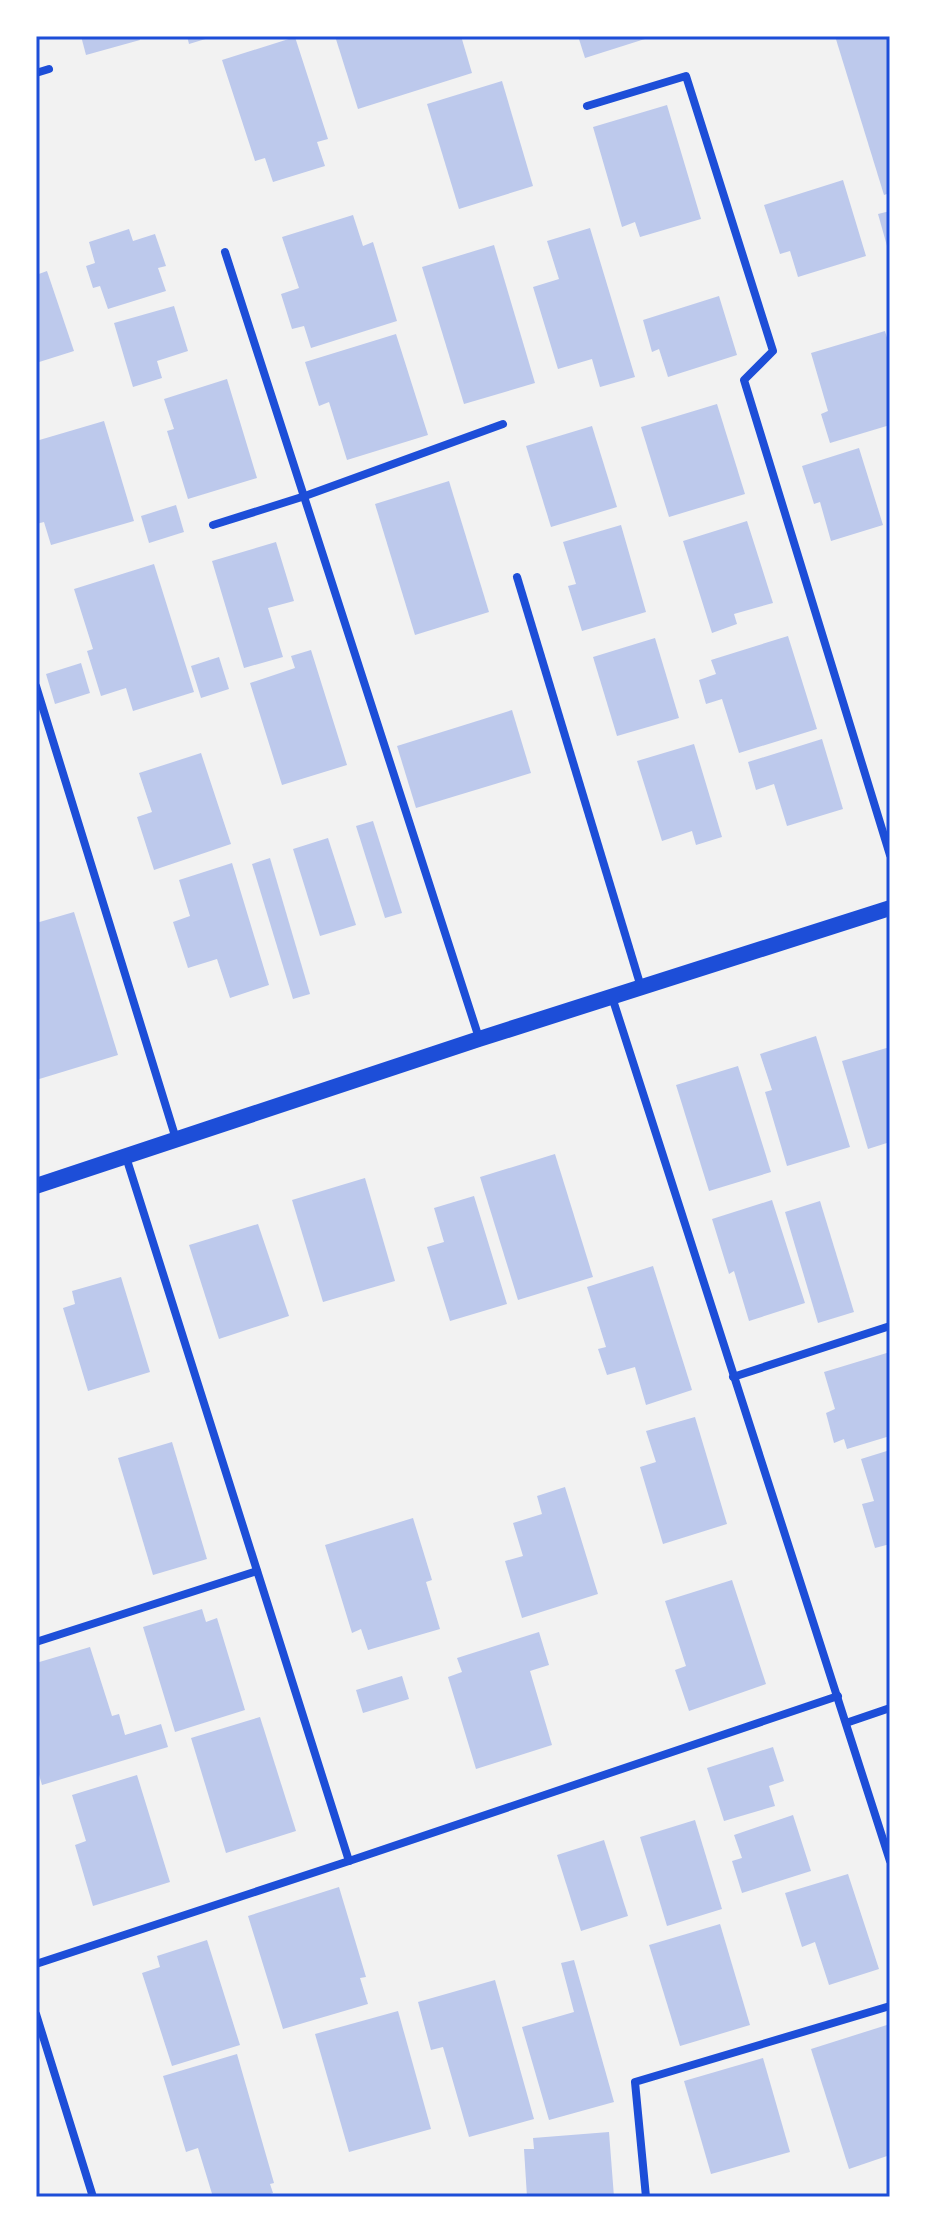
<svg xmlns="http://www.w3.org/2000/svg" width="926" height="2233" viewBox="0 0 926 2233" font-family="'Golos Text',sans-serif">
	<style>
		.building { fill: #bdc9ec }
		.lines { fill: none; stroke-linecap: round; stroke-linejoin: round }
		.minor { stroke: #1d4ed8; stroke-width: 8 }
		.secondary { stroke: #1d4ed8; stroke-width: 16 }
		.neatline { fill: none; stroke: #1d4ed8; stroke-width: 3 }
	</style>
	<rect width="100%" height="100%" fill="#f2f2f2"/>
	<!-- building -->
	<g class="building">
		<path d="M81,36H139L140,40L86,55Z"/>
		<path d="M187,36H211L212,37L189,44Z"/>
		<path d="M335,36H461L472,73L358,109Z"/>
		<path d="M578,36H648V38L585,58Z"/>
		<path d="M835,36H890V193L884,195Z"/>
		<path d="M295,37L328,139L317,142L325,166L273,182L265,158L255,161L222,60Z"/>
		<path d="M502,81L533,186L459,209L427,104Z"/>
		<path d="M667,105L701,219L640,237L635,222L622,227L593,127Z"/>
		<path d="M843,180L866,256L798,277L790,251L780,254L764,205Z"/>
		<path d="M890,211V253H889L878,214Z"/>
		<path d="M353,215L363,246L373,242L397,321L311,348L304,326L292,329L281,294L299,288L282,237Z"/>
		<path d="M590,228L635,377L600,387L592,359L558,369L533,287L559,279L547,241Z"/>
		<path d="M129,229L133,241L155,234L166,266L158,268L166,291L108,309L100,286L93,288L86,266L95,263L89,242Z"/>
		<path d="M494,245L535,383L464,404L422,267Z"/>
		<path d="M47,271L74,351L36,363V275Z"/>
		<path d="M719,296L737,355L668,377L659,349L652,352L643,320Z"/>
		<path d="M174,306L188,351L157,361L162,378L133,387L114,323Z"/>
		<path d="M885,331L890,348V425L830,443L821,414L828,411L811,353Z"/>
		<path d="M396,334L428,435L347,460L329,402L319,406L305,362Z"/>
		<path d="M227,379L257,478L188,499L167,431L174,429L164,399Z"/>
		<path d="M717,404L745,494L669,517L641,427Z"/>
		<path d="M104,421L134,521L51,545L44,522L36,524V441Z"/>
		<path d="M592,426L617,507L551,527L526,446Z"/>
		<path d="M859,448L883,525L831,541L820,502L814,504L802,466Z"/>
		<path d="M449,481L489,612L415,635L375,504Z"/>
		<path d="M176,505L184,532L149,543L141,516Z"/>
		<path d="M747,521L773,603L734,614L737,624L712,633L683,541Z"/>
		<path d="M621,525L646,612L582,631L568,586L576,584L563,542Z"/>
		<path d="M276,542L294,601L268,608L283,657L244,668L212,561Z"/>
		<path d="M154,564L194,692L133,711L126,688L101,696L87,651L93,649L74,589Z"/>
		<path d="M788,636L817,729L739,753L722,699L706,704L699,680L716,674L711,660Z"/>
		<path d="M655,638L679,718L617,736L593,657Z"/>
		<path d="M311,650L347,765L282,785L250,683L295,668L291,656Z"/>
		<path d="M219,657L229,689L201,698L191,666Z"/>
		<path d="M81,663L90,693L55,704L46,674Z"/>
		<path d="M512,710L531,773L416,808L397,746Z"/>
		<path d="M822,739L843,809L787,826L774,784L756,790L748,762Z"/>
		<path d="M694,744L722,837L696,845L692,831L662,841L637,761Z"/>
		<path d="M201,753L231,844L154,870L137,817L152,812L139,773Z"/>
		<path d="M373,821L402,913L385,918L356,826Z"/>
		<path d="M328,838L356,925L320,936L293,849Z"/>
		<path d="M270,858L310,994L293,999L252,864Z"/>
		<path d="M232,863L269,985L230,998L217,959L188,968L173,922L190,916L179,880Z"/>
		<path d="M74,912L118,1055L36,1080V923Z"/>
		<path d="M816,1036L850,1147L787,1166L765,1092L772,1090L760,1054Z"/>
		<path d="M890,1047V1142L868,1149L842,1061Z"/>
		<path d="M738,1066L771,1172L709,1191L676,1085Z"/>
		<path d="M555,1154L593,1277L518,1300L480,1177Z"/>
		<path d="M365,1178L395,1281L323,1302L292,1200Z"/>
		<path d="M474,1196L507,1304L450,1321L427,1247L444,1242L434,1208Z"/>
		<path d="M772,1200L805,1303L749,1321L734,1271L729,1274L712,1219Z"/>
		<path d="M820,1201L854,1312L818,1323L785,1212Z"/>
		<path d="M258,1224L289,1316L219,1339L189,1245Z"/>
		<path d="M653,1266L692,1390L646,1405L635,1367L607,1375L598,1349L606,1347L587,1287Z"/>
		<path d="M121,1277L150,1372L88,1391L63,1308L75,1304L72,1291Z"/>
		<path d="M890,1352V1436L847,1449L844,1439L834,1443L826,1413L835,1409L824,1372Z"/>
		<path d="M695,1417L727,1524L663,1544L640,1467L656,1462L646,1431Z"/>
		<path d="M172,1442L207,1559L153,1575L118,1458Z"/>
		<path d="M890,1450V1544L875,1548L862,1504L874,1501L861,1459Z"/>
		<path d="M565,1487L598,1594L522,1618L505,1561L523,1556L513,1523L542,1514L537,1496Z"/>
		<path d="M413,1518L432,1580L426,1582L440,1629L368,1650L361,1629L352,1633L325,1545Z"/>
		<path d="M732,1580L766,1684L689,1711L675,1670L686,1666L665,1601Z"/>
		<path d="M202,1609L206,1622L217,1618L245,1710L175,1732L143,1627Z"/>
		<path d="M539,1632L549,1665L530,1671L552,1745L476,1769L448,1677L462,1672L457,1658Z"/>
		<path d="M90,1647L112,1716L119,1714L125,1735L161,1724L168,1747L42,1785L36,1764V1663Z"/>
		<path d="M402,1676L409,1699L363,1713L356,1690Z"/>
		<path d="M260,1717L296,1831L226,1853L191,1738Z"/>
		<path d="M773,1747L784,1781L769,1786L775,1806L724,1821L707,1768Z"/>
		<path d="M137,1775L170,1882L93,1906L75,1845L86,1841L72,1795Z"/>
		<path d="M793,1815L811,1871L742,1893L732,1861L742,1858L734,1835Z"/>
		<path d="M695,1820L722,1909L667,1926L640,1837Z"/>
		<path d="M604,1840L628,1916L581,1931L557,1855Z"/>
		<path d="M848,1874L879,1969L829,1985L815,1942L802,1947L785,1893Z"/>
		<path d="M339,1887L366,1977L360,1978L368,2004L283,2029L248,1916Z"/>
		<path d="M720,1924L750,2025L680,2046L649,1945Z"/>
		<path d="M207,1940L240,2045L172,2066L142,1973L160,1967L157,1956Z"/>
		<path d="M574,1960L614,2102L549,2120L522,2027L574,2012L561,1963Z"/>
		<path d="M495,1980L534,2119L469,2137L443,2047L431,2050L418,2002Z"/>
		<path d="M398,2011L431,2129L349,2152L315,2034Z"/>
		<path d="M890,2024V2155L849,2169L811,2049Z"/>
		<path d="M237,2054L274,2183L270,2184L273,2193L261,2197H213L198,2148L186,2152L163,2076Z"/>
		<path d="M763,2058L790,2152L711,2174L684,2081Z"/>
		<path d="M609,2132L614,2197H527L524,2149H534L533,2138Z"/>
	</g>
	<g class="lines">
		<!-- minor -->
		<g class="minor">
			<path d="M36,73L49,69"/>
			<path d="M587,106L686,76L773,351L744,380L890,855"/>
			<path d="M225,252L479,1038"/>
			<path d="M213,525L305,496L503,424"/>
			<path d="M517,577L641,987"/>
			<path d="M36,686L176,1139"/>
			<path d="M612,997L890,1861"/>
			<path d="M126,1157L349,1861L838,1696"/>
			<path d="M733,1377L890,1326"/>
			<path d="M36,1642L257,1571"/>
			<path d="M846,1723L890,1708"/>
			<path d="M36,1964L349,1861"/>
			<path d="M36,2014L93,2197"/>
			<path d="M646,2197L635,2082L890,2006"/>
		</g>
		<!-- secondary -->
		<path class="secondary" d="M36,1186L479,1039L890,908"/>
	</g>
	<!-- border -->
	<rect width="926" height="2233" fill="none" stroke="#ffffff" stroke-width="76"/>
	<rect x="38" y="38" width="850" height="2157" class="neatline"/>
</svg>
